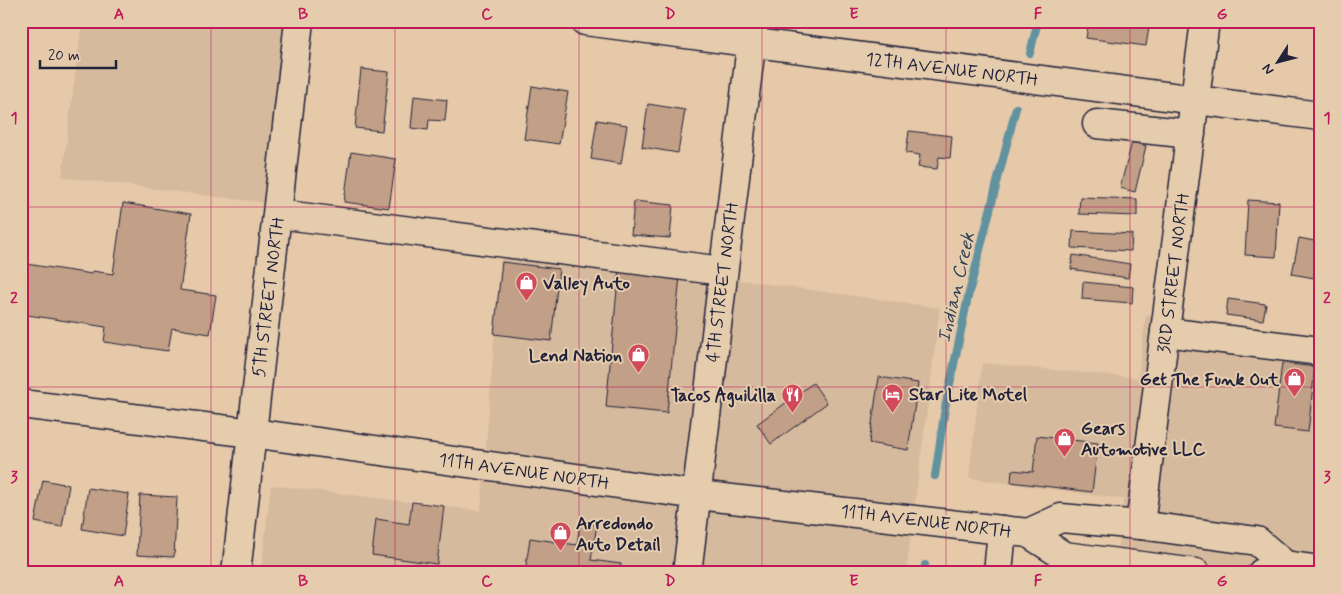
<svg xmlns="http://www.w3.org/2000/svg" width="1341" height="594" viewBox="0 0 1341 594" font-family="Mynerve,sans-serif">
	<style>
		.built { fill: #d6ba9d }
		.lines { fill: none; stroke-linecap: round; stroke-linejoin: round }
		.stream { stroke: #60929f; stroke-width: 8 }
		.building { fill: #c2a087; stroke: #22223b }
		.minor-casing { stroke: #22223b; stroke-width: 31 }
		.major-casing { stroke: #22223b; stroke-width: 31 }
		.minor { stroke: #e4ccad; stroke-width: 28 }
		.major { stroke: #e4ccad; stroke-width: 28 }
		.grid { fill: none; stroke: #c2185b; stroke-width: 1; stroke-opacity: 0.55 }
		.labels { text-anchor: middle; stroke-width: 4; stroke-linejoin: round; paint-order: stroke }
		.street-label { font-size: 18px; fill: #22223b; stroke: #e4ccad }
		.poi-label { font-size: 18px; font-weight: bold; fill: #22223b; stroke: #e4ccad; text-anchor: start }
		.water-label { font-size: 19px; font-style: italic; fill: #323e54; stroke: #e4ccad }
		.neatline { fill: none; stroke: #c2185b; stroke-width: 2 }
		.grid-label { font-size: 16px; text-anchor: middle; font-weight: bold; fill: #c2185b }
	</style>
	<rect width="100%" height="100%" fill="#e5c9a9"/>
	<filter id="ink" filterUnits="userSpaceOnUse"><feTurbulence type="fractalNoise" baseFrequency=".02" numOctaves="2"/><feDisplacementMap in="SourceGraphic" scale="10" xChannelSelector="R" yChannelSelector="G"/><feConvolveMatrix kernelMatrix="1 2 1 2 8 2 1 2 1" color-interpolation-filters="sRGB"/></filter>
	<g filter="url(#ink)">
		<!-- built -->
		<g class="built">
			<path d="M82,21H287L266,203L62,177Z"/>
			<path d="M501,254L748,281L940,308L906,573H261L271,485L481,511Z"/>
			<path d="M1146,315L1320,335V573H1115L1123,499L969,478L982,363L1138,378Z"/>
		</g>
		<g class="lines">
			<!-- stream -->
			<g class="stream">
				<path d="M1030,53L1038,21"/>
				<path d="M935,476L945,408L968,297L1016,108"/>
				<path d="M924,573L925,565"/>
			</g>
		</g>
		<!-- building -->
		<g class="building">
			<path d="M1089,21H1150L1146,46L1086,38Z"/>
			<path d="M361,69L389,72L382,131L355,128Z"/>
			<path d="M532,86L568,92L559,144L524,139Z"/>
			<path d="M414,96L447,100L445,121L429,120L428,130L411,128Z"/>
			<path d="M648,104L685,110L678,153L642,147Z"/>
			<path d="M597,120L627,125L621,164L591,159Z"/>
			<path d="M909,131L952,136L950,158L939,157L937,169L918,167L920,155L906,153Z"/>
			<path d="M1132,142L1146,146L1135,192L1120,188Z"/>
			<path d="M351,152L396,159L389,208L344,202Z"/>
			<path d="M1080,197L1137,199V216L1079,214Z"/>
			<path d="M1248,200L1279,202L1276,257L1245,255Z"/>
			<path d="M634,201L673,205L670,238L631,235Z"/>
			<path d="M123,203L191,214L180,290L216,295L210,334L172,328L168,351L104,342L106,327L21,314L26,264L92,274V271L113,274Z"/>
			<path d="M1073,231L1132,234L1131,251L1072,248Z"/>
			<path d="M1299,238L1320,242V279L1292,274Z"/>
			<path d="M1073,255L1130,264L1128,278L1071,269Z"/>
			<path d="M502,262L559,269L551,341L494,334Z"/>
			<path d="M619,269L680,275L667,413L606,407Z"/>
			<path d="M1083,282L1133,287L1132,303L1082,299Z"/>
			<path d="M1228,299L1266,304L1263,320L1226,315Z"/>
			<path d="M1282,363L1315,367L1308,432L1274,428Z"/>
			<path d="M879,377L918,383L908,450L869,443Z"/>
			<path d="M813,383L827,403L771,444L757,424Z"/>
			<path d="M1037,436L1098,443L1092,492L1011,482L1012,470L1033,472Z"/>
			<path d="M43,480L69,485L62,527L35,522Z"/>
			<path d="M88,488L129,494L123,536L82,529Z"/>
			<path d="M140,495L177,497L174,557L137,555Z"/>
			<path d="M412,502L444,506L437,564L372,555L376,519L409,524Z"/>
			<path d="M580,523L597,525L591,560L621,564L620,573H525L530,538L577,545Z"/>
		</g>
		<g class="lines">
			<defs>
				<g id="minor">
					<path d="M585,21L1320,116"/>
					<path d="M1097,124L1191,134"/>
					<path d="M278,214L723,271"/>
					<path d="M1165,332L1320,351"/>
					<path d="M1140,525L1205,21"/>
					<path d="M236,573L299,21"/>
					<path d="M687,573L754,21"/>
					<path d="M998,573L1002,530"/>
				</g>
				<g id="major">
					<path d="M21,404L252,433L698,495L1028,533L1064,556L1196,573"/>
					<path d="M1028,533L1061,518L1140,525L1257,541L1285,565"/>
					<path d="M1262,573L1285,565L1320,570"/>
				</g>
			</defs>
			<!-- minor casing -->
			<use href="#minor" class="minor-casing"/>
			<!-- major casing -->
			<use href="#major" class="major-casing"/>
			<!-- minor -->
			<use href="#minor" class="minor"/>
			<!-- major -->
			<use href="#major" class="major"/>
		</g>
	</g>
	<!-- grid -->
	<path class="grid" d="M211,21V573M395,21V573M579,21V573M762,21V573M946,21V573M1130,21V573M21,207H1320M21,387H1320"/>
	<!-- icons -->
	<defs>
		<symbol id="shop-pin" viewBox="-11 -11 22 30"><path d="M0 17L-7.5 6A9.5 9.5 0 1 1 7.5 6Z" fill="#d1495b" stroke="#e4ccad"/><path d="M-5-2.5h2.3a2.7 3.5 0 0 1 5.4 0H5L5.5 6h-11ZM-1.5-2.5h3a1.5 2.3 0 0 0-3 0Z" fill="#fff"/></symbol>
		<symbol id="hotel-pin" viewBox="-11 -11 22 30"><path d="M0 17L-7.5 6A9.5 9.5 0 1 1 7.5 6Z" fill="#d1495b" stroke="#e4ccad"/><path d="M-6-4.5h1.5V1H6V5H4.5V3h-9V5H-6ZM-4 0a1.8 1.8 0 1 1 3.6 0ZM.5 0V-2.5h3Q6-2.5 6 0Z" fill="#fff"/></symbol>
		<symbol id="restaurant-pin" viewBox="-11 -11 22 30"><path d="M0 17L-7.5 6A9.5 9.5 0 1 1 7.5 6Z" fill="#d1495b" stroke="#e4ccad"/><path d="M-5-6h1v4h1v-4h1v4h1v-4h1v5L-1.5 .5V6h-2V.5L-5-1ZM5-6V6H3V1.5H1.5Q1.5-4 5-6Z" fill="#fff"/></symbol>
	</defs>
	<g fill-rule="evenodd">
		<use href="#shop-pin" x="514" y="270" width="25" height="34"/>
		<use href="#shop-pin" x="626" y="342" width="25" height="34"/>
		<use href="#shop-pin" x="1282" y="366" width="25" height="34"/>
		<use href="#hotel-pin" x="880" y="382" width="25" height="34"/>
		<use href="#restaurant-pin" x="780" y="382" width="25" height="34"/>
		<use href="#shop-pin" x="1052" y="426" width="25" height="34"/>
		<use href="#shop-pin" x="548" y="520" width="25" height="34"/>
	</g>
	<g class="labels">
		<!-- street labels -->
		<g class="street-label">
			<text transform="translate(952 69) rotate(7)" y="6">12TH AVENUE NORTH</text>
			<text transform="translate(1173 273) rotate(-83)" y="6">3RD STREET NORTH</text>
			<text transform="translate(722 282) rotate(-83)" y="6">4TH STREET NORTH</text>
			<text transform="translate(268 297) rotate(-83)" y="6">5TH STREET NORTH</text>
			<text transform="translate(524 471) rotate(8)" y="6">11TH AVENUE NORTH</text>
			<text transform="translate(926 521) rotate(7)" y="6">11TH AVENUE NORTH</text>
		</g>
		<!-- poi labels -->
		<g class="poi-label">
			<text x="543" y="289">Valley Auto</text>
			<text x="622" y="361" text-anchor="end">Lend Nation</text>
			<text x="1279" y="385" text-anchor="end">Get The Funk Out</text>
			<text x="909" y="400">Star Lite Motel</text>
			<text x="776" y="401" text-anchor="end">Tacos Aguililla</text>
			<text x="1081" y="434">Gears<tspan x="1081" dy="21">Automotive LLC</tspan></text>
			<text x="576" y="529">Arredondo<tspan x="576" dy="21">Auto Detail</tspan></text>
		</g>
		<!-- water labels -->
		<g class="water-label">
			<text transform="translate(955 287) rotate(-77)" y="7">Indian Creek</text>
		</g>
	</g>
	<!-- margin -->
	<rect width="1341" height="594" fill="none" stroke="#e4ccad" stroke-width="55"/>
	<!-- north arrow -->
	<g transform="translate(1278 62) rotate(234)" stroke="#e4ccad" stroke-width="4" paint-order="stroke">
	<path d="M0-4L9 19L0 12L-9 19Z" fill="#22223b"/>
	<text y="-8" font-size="14" font-weight="bold" text-anchor="middle" fill="#22223b">N</text>
	</g>
	<!-- scale -->
	<path d="M40 60v8h76v-8" fill="none" stroke="#22223b" stroke-width="2.5"/>
	<text x="48" y="60" font-size="15" fill="#22223b" stroke="#e4ccad" stroke-width="4" paint-order="stroke">20 m</text>
	<rect x="28" y="28" width="1286" height="538" class="neatline"/>
	<g class="grid-label">
		<text x="119" y="19">A</text>
		<text x="303" y="19">B</text>
		<text x="487" y="19">C</text>
		<text x="670" y="19">D</text>
		<text x="854" y="19">E</text>
		<text x="1038" y="19">F</text>
		<text x="1222" y="19">G</text>
		<text x="14" y="123">1</text>
		<text x="1327" y="123">1</text>
		<text x="14" y="303">2</text>
		<text x="1327" y="303">2</text>
		<text x="14" y="482">3</text>
		<text x="1327" y="482">3</text>
		<text x="119" y="586">A</text>
		<text x="303" y="586">B</text>
		<text x="487" y="586">C</text>
		<text x="670" y="586">D</text>
		<text x="854" y="586">E</text>
		<text x="1038" y="586">F</text>
		<text x="1222" y="586">G</text>
	</g>
</svg>
